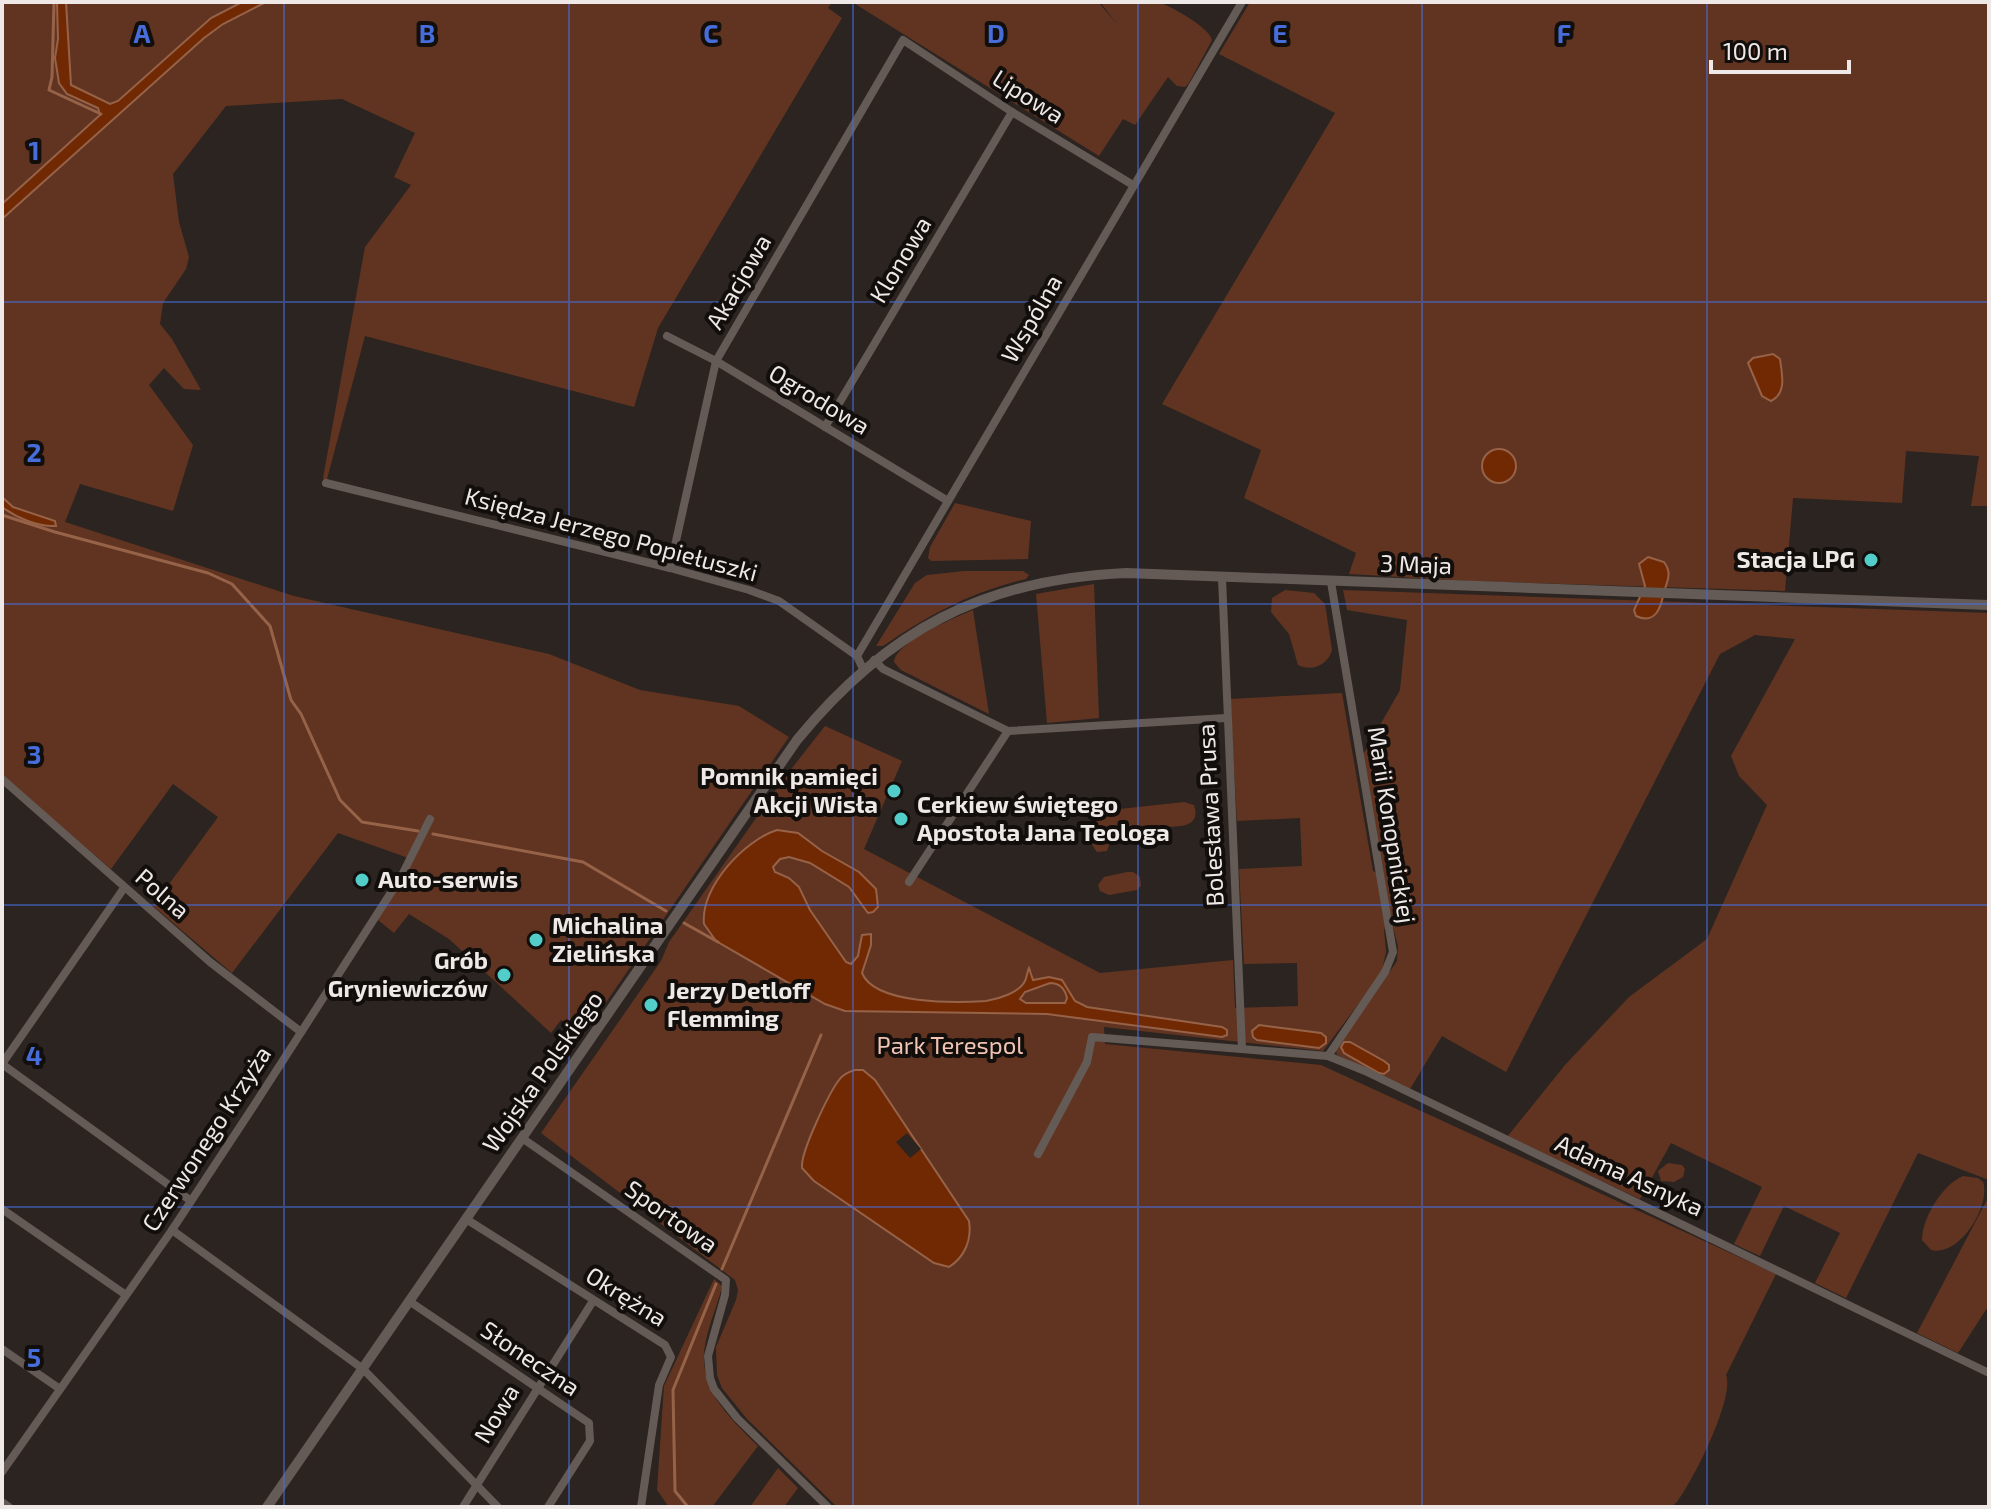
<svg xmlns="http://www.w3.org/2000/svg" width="1991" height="1509" viewBox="0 0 1991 1509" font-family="'Exo 2',sans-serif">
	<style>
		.green { fill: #613421 }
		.water { fill: #712904; stroke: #966248; stroke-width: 2; fill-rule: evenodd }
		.pier { fill: #2c2420 }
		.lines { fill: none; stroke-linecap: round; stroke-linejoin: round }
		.stream { stroke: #966248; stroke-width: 3 }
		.minor { stroke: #645a56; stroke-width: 8 }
		.tertiary { stroke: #645a56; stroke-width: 10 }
		.grid { fill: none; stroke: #476ddb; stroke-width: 2; stroke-opacity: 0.55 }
		.poi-dot { fill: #53cdca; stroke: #120e0c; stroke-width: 3 }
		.labels { text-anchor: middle; stroke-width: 8; stroke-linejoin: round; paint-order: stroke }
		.street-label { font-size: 24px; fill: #eee8e6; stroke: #120e0c }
		.poi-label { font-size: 24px; font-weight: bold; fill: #eee8e6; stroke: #120e0c; text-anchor: start }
		.park-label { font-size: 24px; fill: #f0c4b3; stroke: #120e0c }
		.grid-label { font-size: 26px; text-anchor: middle; font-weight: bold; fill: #476ddb; stroke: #120e0c; stroke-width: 8; stroke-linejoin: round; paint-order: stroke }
	</style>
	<rect width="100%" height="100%" fill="#2c2420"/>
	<!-- green -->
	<g class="green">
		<path d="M2,2H832L828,8L842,18L658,328L634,407L365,336L326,483L323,478L365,247L411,185L394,177L415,133L342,99L226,106L173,174L179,222L189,257L186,269L163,303L160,324L172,339L201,390L184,389L164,368L149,385L193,445L173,511L80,484L65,522L294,596L549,654L640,690L739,706L789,737L589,1027L582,1033L576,1032L561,1020L551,1033L449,939L409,914L394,933L378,920L414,860L338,833L232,973L153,906L218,817L173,784L111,869L2,776Z"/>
		<path d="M852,2H1098L1117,24L1100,2C1117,2 1140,0 1157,2C1170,5 1210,28 1212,40L1189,83L1185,87L1177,86L1168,77L1135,125L1123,119L1099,156Z"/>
		<path d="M1250,2H1989V506H1971L1979,456L1906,451L1902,503L1793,498L1785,591L1470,581L1349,574L1356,553L1244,498L1261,450L1162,404L1335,113L1219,54Z"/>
		<path d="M955,503L1031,521L1028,559L931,561L928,558L930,547Z"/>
		<path d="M964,571H1023L1029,575L1026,579C973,591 928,615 883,646H876L915,583L927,575Z"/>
		<path d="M1094,584L1099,718L1047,723L1036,594Z"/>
		<path d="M1285,590L1314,593L1325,604L1332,650C1328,665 1312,672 1298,665L1289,634L1271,612L1272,598Z"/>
		<path d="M1343,590L1989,613V1180L1918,1153L1846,1298L1815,1283L1840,1233L1784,1206L1760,1256L1734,1244L1762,1187L1671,1143L1640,1199L1507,1137L1565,1065L1629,997L1707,939L1767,805L1739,776L1731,756L1795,639L1755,635L1720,654L1506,1072L1442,1036L1410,1089L1337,1055L1336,1050L1397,961L1398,946L1393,927L1384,929L1386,952L1381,974L1323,1051L1104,1027L1105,1044L1321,1065L1776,1274L1726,1375C1735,1398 1693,1481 1677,1502L1671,1507H837L747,1419L722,1388L717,1375L716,1347L736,1300L738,1290L735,1280L541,1133L661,961L669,942L785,777L825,726L902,761L864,849L1100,973L1233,960L1235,1008L1298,1006L1297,963L1244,964L1239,869L1302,866L1300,818L1237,821L1230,699L1342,693L1373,871L1382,875L1363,755L1400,690L1407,620L1347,610Z"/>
		<path d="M973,610L989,714L901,670L894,662C897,641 954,618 973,610Z"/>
		<path d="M1184,802L1194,805C1206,842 1140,818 1121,829C1112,834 1110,842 1107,851L1097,852C1083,834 1090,818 1110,810Z"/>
		<path d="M1127,872H1133L1140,877L1141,886L1137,890L1109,895L1100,891L1098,885L1104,877Z"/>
		<path d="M1668,1163L1682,1165L1685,1169L1683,1177L1674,1182L1661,1181L1658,1171Z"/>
		<path d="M1963,1176L1978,1178L1983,1182C1991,1205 1960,1257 1931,1250L1922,1240C1922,1218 1942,1185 1963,1176Z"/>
		<path d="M1989,1196V1305L1958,1353L1917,1333Z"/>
		<path d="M714,1279L722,1286C718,1304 710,1321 706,1340C695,1387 728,1416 758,1446L712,1507H669L657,1490L664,1386Z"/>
		<path d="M778,1468L798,1488L784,1507H750Z"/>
	</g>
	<!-- water -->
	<g class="water">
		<path d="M57,2H66L71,85L110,104L118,101L211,18L242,2H266L223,24L204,38L2,219V204L100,115L98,108L67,94L59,83L55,58L58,39Z"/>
		<path d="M1773,354L1780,359C1782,375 1787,393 1771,401L1762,396L1748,363L1753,358Z"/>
		<circle cx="1499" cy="466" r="17"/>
		<path d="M2,497L13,507L55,521L56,526C38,527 17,518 2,507Z"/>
		<path d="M1648,557L1664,562C1672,573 1668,579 1664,592C1661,607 1656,625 1636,616L1634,610L1645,586L1639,564Z"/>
		<path d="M777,830L798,833L822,851L859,872L876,889L878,907L873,912L868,913L849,887L810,863L789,857L780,859L773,867L775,872L789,878L799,887L810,910L846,962L851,964L858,956L862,935L871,934V945L862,973C875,1005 957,1003 986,1001C998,999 1019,993 1025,981C1027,977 1027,972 1029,968L1033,980L1049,977L1062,980L1075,1001L1087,1007L1222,1027L1227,1030V1035L1222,1037L1047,1014L845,1011L825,1004L716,941L704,924C700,887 745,840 777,830ZM1050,983C1060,983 1065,989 1067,998L1065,1003H1026L1020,999L1025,992Z"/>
		<path d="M1259,1025L1321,1033L1326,1037V1043L1319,1048L1257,1040L1253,1037L1252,1031Z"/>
		<path d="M1344,1042H1350L1384,1061L1389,1065V1070L1384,1074L1379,1073L1344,1053L1341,1047Z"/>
		<path d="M855,1070H863L875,1080L969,1221C972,1239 965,1257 949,1267L934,1263L814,1181L802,1168C800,1153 829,1093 839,1080C843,1074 848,1072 855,1070Z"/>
	</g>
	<!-- pier -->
	<path class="pier" d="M907,1133L921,1149L910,1158L896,1142Z"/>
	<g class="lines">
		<!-- stream -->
		<g class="stream">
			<path d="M54,2L52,77L49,90L101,114"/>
			<path d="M2,515L55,532L208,573L232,584L270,626L291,700L301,714L340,800L362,822L418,831"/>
			<path d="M433,834L583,862L666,911"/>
			<path d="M684,923L718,942"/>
			<path d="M722,1269L821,1035"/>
			<path d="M688,1507L675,1491L673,1390L716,1284"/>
		</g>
		<!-- minor -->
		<g class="minor">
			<path d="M667,336L716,361L948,501"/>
			<path d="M825,427L1012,112"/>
			<path d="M326,483L670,568L749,590L779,601L857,656L863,669"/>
			<path d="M670,568L716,361L903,40L1012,112L1133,185"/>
			<path d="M1222,578L1242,1049"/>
			<path d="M857,656L1242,2"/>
			<path d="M874,660L883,669L1008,731L1226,718"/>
			<path d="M2,779L210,962L301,1032"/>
			<path d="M909,882L1008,731"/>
			<path d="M1328,1056L1385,972L1393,952L1331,582"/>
			<path d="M2,1064L191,1201"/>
			<path d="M2,1064L124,888"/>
			<path d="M522,1138L726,1280L725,1295L708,1356L710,1378L714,1389L737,1418L828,1507"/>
			<path d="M1038,1154L1087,1062L1092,1037L1328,1056L1365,1071L1989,1373"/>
			<path d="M2,1209L126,1295"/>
			<path d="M466,1219L665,1345L671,1357L659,1385L641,1507"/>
			<path d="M172,1230L363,1369L498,1507"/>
			<path d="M409,1301L589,1423L590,1441L548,1507"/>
			<path d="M2,1349L60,1389"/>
			<path d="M2,1472L172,1230L253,1107L401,877L430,819"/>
			<path d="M2,1502L9,1507"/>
			<path d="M463,1507L593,1301"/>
		</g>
		<!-- tertiary -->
		<path class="tertiary" d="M267,1507L797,740C887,630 984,579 1126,573L1989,605"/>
	</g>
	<!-- grid -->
	<path class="grid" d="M284,2V1507M569,2V1507M853,2V1507M1138,2V1507M1422,2V1507M1707,2V1507M2,302H1989M2,604H1989M2,905H1989M2,1207H1989"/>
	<!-- markers -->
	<g class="poi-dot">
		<circle cx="1871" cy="560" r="8"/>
		<circle cx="894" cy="791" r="8"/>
		<circle cx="901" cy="819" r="8"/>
		<circle cx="362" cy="880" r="8"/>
		<circle cx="536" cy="940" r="8"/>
		<circle cx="504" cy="975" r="8"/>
		<circle cx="651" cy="1005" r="8"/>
	</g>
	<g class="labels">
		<!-- street labels -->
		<g class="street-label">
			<text transform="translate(1028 97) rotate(32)" y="8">Lipowa</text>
			<text transform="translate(901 260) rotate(-59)" y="8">Klonowa</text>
			<text transform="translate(739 282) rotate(-60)" y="8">Akacjowa</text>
			<text transform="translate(1032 319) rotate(-60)" y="8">Wspólna</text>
			<text transform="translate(819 400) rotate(31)" y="8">Ogrodowa</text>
			<text transform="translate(611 535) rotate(15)" y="8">Księdza Jerzego Popiełuszki</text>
			<text transform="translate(1416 565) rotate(2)" y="8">3 Maja</text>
			<text transform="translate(1211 815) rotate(-93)" y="8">Bolesława Prusa</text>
			<text transform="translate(1391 825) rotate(81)" y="8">Marii Konopnickiej</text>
			<text transform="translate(162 894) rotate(41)" y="8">Polna</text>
			<text transform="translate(543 1072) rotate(-55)" y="8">Wojska Polskiego</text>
			<text transform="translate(207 1139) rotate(-57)" y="8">Czerwonego Krzyża</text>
			<text transform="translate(1629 1176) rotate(25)" y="8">Adama Asnyka</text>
			<text transform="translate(671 1217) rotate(35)" y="8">Sportowa</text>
			<text transform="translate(626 1297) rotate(32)" y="8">Okrężna</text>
			<text transform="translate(530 1359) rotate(34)" y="8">Słoneczna</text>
			<text transform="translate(497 1414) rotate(-59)" y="8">Nowa</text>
		</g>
		<!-- poi labels -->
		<g class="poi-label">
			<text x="1855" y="568" text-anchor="end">Stacja LPG</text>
			<text x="878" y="785" text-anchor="end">Pomnik pamięci<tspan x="878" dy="28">Akcji Wisła</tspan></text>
			<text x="917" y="813">Cerkiew świętego<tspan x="917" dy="28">Apostoła Jana Teologa</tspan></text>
			<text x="378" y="888">Auto-serwis</text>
			<text x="552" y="934">Michalina<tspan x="552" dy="28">Zielińska</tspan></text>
			<text x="488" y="969" text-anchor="end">Grób<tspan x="488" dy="28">Gryniewiczów</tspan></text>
			<text x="667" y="999">Jerzy Detloff<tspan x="667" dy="28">Flemming</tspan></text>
		</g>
		<!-- park labels -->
		<g class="park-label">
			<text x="950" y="1054">Park Terespol</text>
		</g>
	</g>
	<g class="grid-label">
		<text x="142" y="43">A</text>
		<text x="427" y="43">B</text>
		<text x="711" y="43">C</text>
		<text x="996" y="43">D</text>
		<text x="1280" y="43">E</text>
		<text x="1564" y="43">F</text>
		<text x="34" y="160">1</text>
		<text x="34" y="462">2</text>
		<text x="34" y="764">3</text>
		<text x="34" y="1065">4</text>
		<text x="34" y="1367">5</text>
	</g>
	<!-- border -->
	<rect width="1991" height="1509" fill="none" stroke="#eee8e6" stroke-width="8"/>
	<!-- scale -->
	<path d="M1711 60v12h138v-12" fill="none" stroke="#eee8e6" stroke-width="4"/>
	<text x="1723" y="60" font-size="24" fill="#eee8e6" stroke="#120e0c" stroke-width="6" paint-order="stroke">100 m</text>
</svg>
